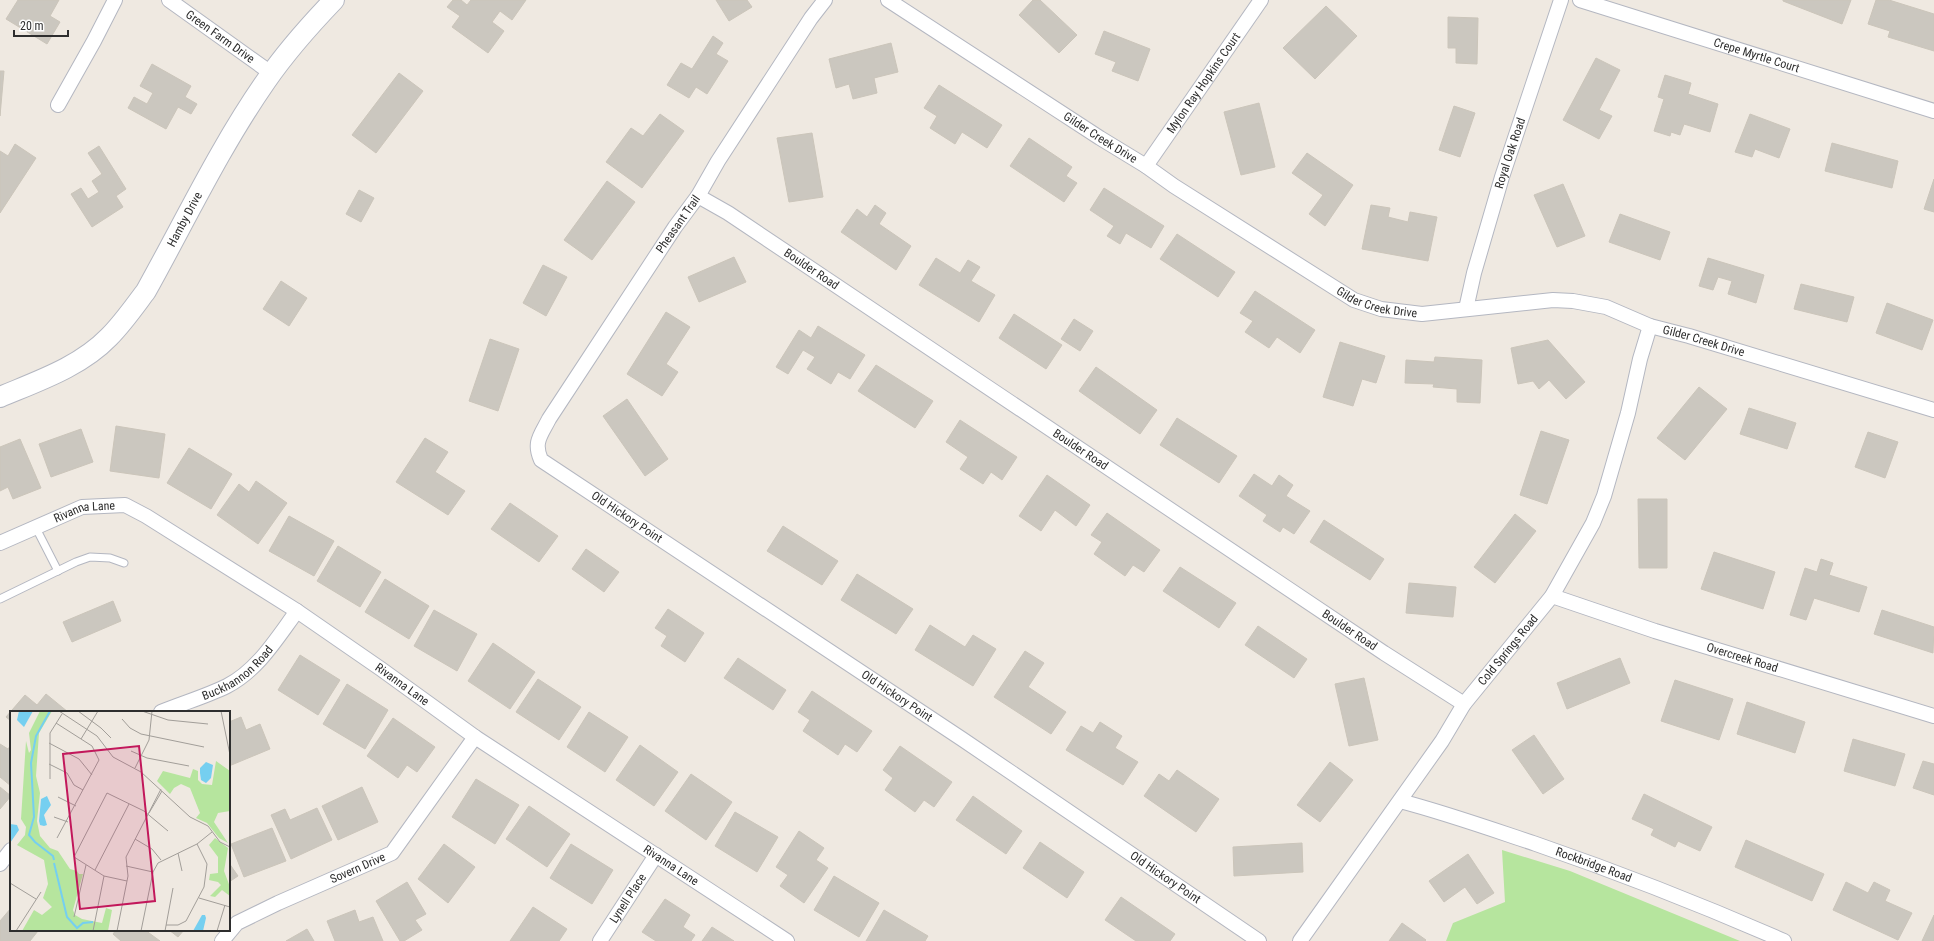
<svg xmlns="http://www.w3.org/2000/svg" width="1934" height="941" viewBox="0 0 1934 941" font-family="'Roboto Condensed',sans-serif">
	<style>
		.green { fill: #b6e59e }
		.building { fill: #cbc7bf; stroke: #cbc5ba }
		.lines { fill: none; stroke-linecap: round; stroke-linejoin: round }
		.lane-casing { stroke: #b4b7c1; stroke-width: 9 }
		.street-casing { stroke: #b4b7c1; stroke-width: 16 }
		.secondary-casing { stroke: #b4b7c1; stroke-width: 22 }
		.lane { stroke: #fff; stroke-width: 7 }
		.street { stroke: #fff; stroke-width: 14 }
		.secondary { stroke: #fff; stroke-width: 20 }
		.labels { text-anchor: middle; stroke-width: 3; stroke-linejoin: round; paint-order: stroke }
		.street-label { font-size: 12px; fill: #2e2e2e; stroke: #fff }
		.inset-river { fill: none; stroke: #75cff0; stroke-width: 2 }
		.inset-road { fill: none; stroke: #a29e99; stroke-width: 1 }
		.view { fill: #c2185b; fill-opacity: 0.15; stroke: #c2185b; stroke-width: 2 }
		.inset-edge { fill: none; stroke: #2e2e2e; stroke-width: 2 }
	</style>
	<rect width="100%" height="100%" fill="#efe9e1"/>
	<!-- green -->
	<path class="green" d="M1502,850L1570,871L1740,941H1446L1453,923L1505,902Z"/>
	<!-- building -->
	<g class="building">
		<path d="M18,0H59L50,16L60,22L47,44L6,19Z"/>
		<path d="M453,0H461L467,5L471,0H526L512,20L500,11L492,22L504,31L488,53L452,27L460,16L447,7Z"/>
		<path d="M716,0H747L752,7L729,21Z"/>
		<path d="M1033,0H1040L1077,35L1059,53L1019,15Z"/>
		<path d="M1783,0H1851L1842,24L1783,1Z"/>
		<path d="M1876,0H1889L1934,14V51L1888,37L1890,31L1868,24Z"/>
		<path d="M1326,6L1357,36L1315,79L1283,48Z"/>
		<path d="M1448,17L1478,18L1477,64L1456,63V48H1448Z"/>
		<path d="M1104,31L1150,49L1138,81L1112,71L1116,62L1095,54Z"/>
		<path d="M713,36L723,43L716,54L728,61L707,94L696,87L689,98L667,85L681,63L692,69Z"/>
		<path d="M891,43L898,72L874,78L877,93L853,99L849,84L836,88L829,59Z"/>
		<path d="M1596,58L1620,70L1599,110L1612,116L1599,139L1563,120Z"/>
		<path d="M152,64L191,86L185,97L197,104L191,114L178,107L166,129L128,108L134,97L147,104L153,93L140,86Z"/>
		<path d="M0,71H4L0,116Z"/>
		<path d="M399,73L423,91L376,153L352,135Z"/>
		<path d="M1665,75L1691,83L1688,94L1718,104L1710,132L1684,124L1680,135L1671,132L1670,136L1654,131L1664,99L1658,97Z"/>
		<path d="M939,85L1002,125L987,148L962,132L955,144L930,128L937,116L924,108Z"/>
		<path d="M1259,103L1275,167L1241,175L1224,112Z"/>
		<path d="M1454,106L1475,113L1460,157L1439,150Z"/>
		<path d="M660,114L684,131L642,188L606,162L631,128L643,136Z"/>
		<path d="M1750,114L1790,129L1779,158L1755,149L1752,157L1735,152Z"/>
		<path d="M812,133L823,197L789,202L777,138Z"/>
		<path d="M1029,138L1072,167L1066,176L1077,183L1064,202L1010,166Z"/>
		<path d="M1832,143L1898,161L1892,188L1825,171Z"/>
		<path d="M15,144L36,158L0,213V151L8,156Z"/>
		<path d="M99,146L126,189L116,196L123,207L92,227L71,194L81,188L88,199L99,192L92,181L102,174L88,153Z"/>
		<path d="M1307,153L1353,185L1325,226L1309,214L1323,195L1292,173Z"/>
		<path d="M1934,179V212L1924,209Z"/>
		<path d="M607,181L635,202L592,260L564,240Z"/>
		<path d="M1563,184L1585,236L1557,247L1534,195Z"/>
		<path d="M1104,188L1164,226L1151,248L1126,233L1120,244L1107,236L1114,226L1090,210Z"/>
		<path d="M359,190L374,198L361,222L346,214Z"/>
		<path d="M875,205L886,213L879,224L911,246L896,270L841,232L857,209L867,217Z"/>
		<path d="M1371,205L1390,208L1388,217L1408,222L1410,212L1437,217L1428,261L1362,249Z"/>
		<path d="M1620,214L1670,232L1660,260L1609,242Z"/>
		<path d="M1177,234L1235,272L1218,297L1160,259Z"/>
		<path d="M734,257L746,282L699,302L688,277Z"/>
		<path d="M936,258L960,273L968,260L980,267L971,281L995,295L979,322L919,285Z"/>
		<path d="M1708,258L1764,275L1756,303L1728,294L1732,281L1718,277L1713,290L1699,286Z"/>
		<path d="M543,265L567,277L546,316L523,303Z"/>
		<path d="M281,281L307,298L289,326L263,309Z"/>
		<path d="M1801,284L1854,297L1847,322L1794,309Z"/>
		<path d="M1255,291L1315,330L1300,353L1277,337L1269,348L1245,332L1253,321L1240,313Z"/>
		<path d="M1887,303L1933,320L1922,350L1876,333Z"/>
		<path d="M666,312L690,327L666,364L678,372L662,396L627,374Z"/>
		<path d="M1014,314L1062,345L1046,369L999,338Z"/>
		<path d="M1074,319L1093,331L1080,351L1061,339Z"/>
		<path d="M818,326L865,355L850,379L838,372L831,384L807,369L815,357L803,350L788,374L776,367L799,330L811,338Z"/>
		<path d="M490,339L519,349L498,411L469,401Z"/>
		<path d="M1548,340L1585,382L1566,399L1549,380L1539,389L1533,381L1518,384L1511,348Z"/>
		<path d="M1340,342L1385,356L1376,383L1362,379L1353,406L1323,397Z"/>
		<path d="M1435,357L1482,360L1480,403L1457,402V389L1433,387L1434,384L1405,383L1406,360L1434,362Z"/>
		<path d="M876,365L933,401L915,428L858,391Z"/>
		<path d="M1096,367L1157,410L1140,434L1079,391Z"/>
		<path d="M1699,387L1727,409L1685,460L1657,438Z"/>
		<path d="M627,399L668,459L645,476L603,416Z"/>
		<path d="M1749,408L1796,423L1787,449L1740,434Z"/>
		<path d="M1177,418L1237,456L1219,483L1160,445Z"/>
		<path d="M960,420L1017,457L1002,480L991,472L983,484L960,469L968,457L946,442Z"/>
		<path d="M116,426L165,434L159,478L110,471Z"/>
		<path d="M81,429L93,462L51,477L39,444Z"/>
		<path d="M1541,431L1569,440L1547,504L1520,495Z"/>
		<path d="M1868,432L1898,442L1885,478L1855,467Z"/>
		<path d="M425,438L448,452L435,472L465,491L448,515L396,482Z"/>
		<path d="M20,439L41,488L13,499L8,487L0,491V447Z"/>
		<path d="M189,448L232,474L211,509L167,483Z"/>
		<path d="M1254,474L1272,486L1279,475L1293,485L1286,496L1310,511L1294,534L1283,527L1280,532L1263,521L1267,515L1239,496Z"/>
		<path d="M1047,475L1090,505L1076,526L1055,510L1041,531L1019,516Z"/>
		<path d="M256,481L287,503L258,544L217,515L239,484L249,492Z"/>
		<path d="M1638,499H1667V568H1639Z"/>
		<path d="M510,503L558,536L539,562L491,529Z"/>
		<path d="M1107,513L1160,550L1144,572L1133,565L1125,576L1094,554L1102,542L1091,535Z"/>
		<path d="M1515,514L1536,531L1495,583L1474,567Z"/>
		<path d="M289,516L334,541L314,576L269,551Z"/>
		<path d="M1324,520L1384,559L1370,580L1310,542Z"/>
		<path d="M783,526L838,561L822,585L767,551Z"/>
		<path d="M338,546L381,572L360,607L317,581Z"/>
		<path d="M586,549L619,572L604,592L572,569Z"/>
		<path d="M1714,552L1775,572L1763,609L1701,589Z"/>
		<path d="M1821,559L1833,563L1829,575L1867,587L1859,612L1814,598L1806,620L1790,615L1805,568L1817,572Z"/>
		<path d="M1180,567L1236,603L1219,628L1163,591Z"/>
		<path d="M857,574L913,609L896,634L841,600Z"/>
		<path d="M385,579L429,606L409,639L365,612Z"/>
		<path d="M1409,583L1456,587L1453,617L1406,613Z"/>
		<path d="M113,601L121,621L72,642L63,622Z"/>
		<path d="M668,609L704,633L685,662L661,646L667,636L655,628Z"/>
		<path d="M434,610L477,634L457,671L414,646Z"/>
		<path d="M1882,610L1934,627L1933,653L1874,634Z"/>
		<path d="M930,625L965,647L973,635L996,649L973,686L915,650Z"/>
		<path d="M1258,626L1307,659L1294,678L1245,645Z"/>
		<path d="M493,643L535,672L510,709L468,681Z"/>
		<path d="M1025,651L1044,663L1028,687L1066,712L1051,734L994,697Z"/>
		<path d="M300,655L340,680L318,715L278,690Z"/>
		<path d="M738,658L786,690L773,710L724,678Z"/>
		<path d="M1620,658L1630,683L1567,709L1557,683Z"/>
		<path d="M1364,678L1378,740L1349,746L1335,684Z"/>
		<path d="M538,679L581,707L559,740L516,712Z"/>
		<path d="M1675,680L1733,699L1719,740L1661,721Z"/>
		<path d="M347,684L388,710L365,749L323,724Z"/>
		<path d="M812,691L872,731L857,752L845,744L838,755L803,731L810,720L798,712Z"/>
		<path d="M46,694L68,712H11V721L6,717L25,695L37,705Z"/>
		<path d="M1747,702L1805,722L1795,753L1737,734Z"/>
		<path d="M589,712L628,737L605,772L567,747Z"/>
		<path d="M241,717L246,730L260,724L270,749L229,766V722Z"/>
		<path d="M393,718L435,747L417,772L407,765L398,778L367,756Z"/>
		<path d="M1100,722L1122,736L1115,748L1138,762L1123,785L1066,750L1081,726L1093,733Z"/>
		<path d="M1534,735L1564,779L1543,794L1512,750Z"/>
		<path d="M1853,739L1905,754L1895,786L1844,771Z"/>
		<path d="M0,744L8,749L11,745V786L0,777Z"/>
		<path d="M640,745L678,772L654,806L616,780Z"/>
		<path d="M900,746L952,782L934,807L924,800L915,812L885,790L893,778L883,770Z"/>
		<path d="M1923,761L1934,764V795L1913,788Z"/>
		<path d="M1330,762L1353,780L1320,822L1297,805Z"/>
		<path d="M1177,770L1219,799L1196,832L1144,796L1159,774L1169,781Z"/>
		<path d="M691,774L732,802L706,840L665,811Z"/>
		<path d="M476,779L519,805L495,844L452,817Z"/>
		<path d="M0,787L11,796L0,809Z"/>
		<path d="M362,787L378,822L338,840L322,806Z"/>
		<path d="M1644,794L1712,827L1700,851L1678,841L1675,847L1651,835L1654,829L1632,819Z"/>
		<path d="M973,796L1022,831L1006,854L956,820Z"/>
		<path d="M529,806L570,834L547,867L506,839Z"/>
		<path d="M317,808L332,840L291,859L271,815L285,809L290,820Z"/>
		<path d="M735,812L778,837L757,872L715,846Z"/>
		<path d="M272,828L286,861L244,877L231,844Z"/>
		<path d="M799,831L824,848L816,860L828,868L804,903L780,886L788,875L776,867Z"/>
		<path d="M1746,840L1824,874L1812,901L1735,867Z"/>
		<path d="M1040,842L1084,872L1067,898L1023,868Z"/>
		<path d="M1302,843L1303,872L1234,876L1233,847Z"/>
		<path d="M444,844L475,867L448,903L418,879Z"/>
		<path d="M571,844L613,870L592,904L550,878Z"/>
		<path d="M1468,854L1494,893L1477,904L1465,887L1444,902L1429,881Z"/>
		<path d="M229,863L238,876L229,882Z"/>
		<path d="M834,876L879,903L859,937L814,910Z"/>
		<path d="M407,882L426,914L415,920L422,930L404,941H400L376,901Z"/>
		<path d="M1846,882L1868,893L1874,882L1890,890L1885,901L1912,913L1898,940L1833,910Z"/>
		<path d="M1121,897L1175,934L1170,941H1136L1105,920Z"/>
		<path d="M665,899L690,915L683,927L695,935L691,941H656L642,932Z"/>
		<path d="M533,907L567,929L559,941H510Z"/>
		<path d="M11,908V930L38,931L30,941H0V921Z"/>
		<path d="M355,910L359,922L373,917L383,941H335L327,921Z"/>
		<path d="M884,910L928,936L925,941H866Z"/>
		<path d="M1934,915V941H1922Z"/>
		<path d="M1402,923L1426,940L1425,941H1389Z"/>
		<path d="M712,927L734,941H702Z"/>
		<path d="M307,929L314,941H286Z"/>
		<path d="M116,930H145L160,941H121L113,934Z"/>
		<path d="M169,930H184L178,937Z"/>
	</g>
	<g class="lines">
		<defs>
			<g id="lane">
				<path d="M36,528L58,571"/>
				<path d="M0,599L76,562L90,557L110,558L124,563"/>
			</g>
			<g id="street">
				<path id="s1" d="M169,0L271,73"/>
				<path id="s2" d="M825,0L811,18L718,161L698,196L675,227L549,419C541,435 533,442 541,460L962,739L1259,941"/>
				<path id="s3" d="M888,0L1100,138L1146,166L1174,186L1354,300L1381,309L1422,314L1553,300L1573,301L1606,307L1650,326L1689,336L1934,410"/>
				<path id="s4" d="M1580,0L1934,111"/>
				<path d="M58,105L94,41L115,0"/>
				<path id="s5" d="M1146,166L1261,0"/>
				<path id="s6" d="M698,196L728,213L1384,653L1464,704"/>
				<path id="s7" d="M1466,309L1474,273L1502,177L1561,0"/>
				<path id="s8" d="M0,543L82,507L125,505L146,516L297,611L381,669L475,737L787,941"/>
				<path id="s9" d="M1552,596L1655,631L1934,716"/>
				<path id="s10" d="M161,712C183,703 207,696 227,686C258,670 277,638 297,611"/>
				<path id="s11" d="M1400,801C1446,813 1491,829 1536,844C1620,873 1702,905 1784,941"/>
				<path d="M0,864L11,850"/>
				<path id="s12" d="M222,941L237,923L278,903L392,853L475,737"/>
				<path id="s13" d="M600,941L656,855"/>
				<path id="s14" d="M1300,941L1442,741L1464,704L1552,596L1593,523L1604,496L1628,413L1640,359L1650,326"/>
			</g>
			<g id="secondary">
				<path id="s15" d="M0,397C38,381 80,367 109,337C123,323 134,307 146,291C185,221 220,147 266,81C286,52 310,25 334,0"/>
			</g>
		</defs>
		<!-- lane casing -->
		<use href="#lane" class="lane-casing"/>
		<!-- street casing -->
		<use href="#street" class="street-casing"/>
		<!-- secondary casing -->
		<use href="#secondary" class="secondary-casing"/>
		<!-- lane -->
		<use href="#lane" class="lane"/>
		<!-- street -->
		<use href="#street" class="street"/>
		<!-- secondary -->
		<use href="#secondary" class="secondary"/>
	</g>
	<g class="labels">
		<!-- street labels -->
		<g class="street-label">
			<text dy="4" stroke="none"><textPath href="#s1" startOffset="63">Green Farm Drive</textPath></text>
			<text dy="4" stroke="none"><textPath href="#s4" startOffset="185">Crepe Myrtle Court</textPath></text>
			<text dy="4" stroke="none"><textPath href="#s5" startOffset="101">Mylon Ray Hopkins Court</textPath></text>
			<text dy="4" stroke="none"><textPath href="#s3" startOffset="253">Gilder Creek Drive</textPath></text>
			<text dy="4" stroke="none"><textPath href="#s7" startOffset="162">Royal Oak Road</textPath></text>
			<text dy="4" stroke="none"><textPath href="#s15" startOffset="266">Hamby Drive</textPath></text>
			<text transform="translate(678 224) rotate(-55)" y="4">Pheasant Trail</text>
			<text dy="4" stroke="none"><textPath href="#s6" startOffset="135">Boulder Road</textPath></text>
			<text dy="4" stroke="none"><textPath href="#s3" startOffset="577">Gilder Creek Drive</textPath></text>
			<text dy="4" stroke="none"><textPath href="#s3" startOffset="913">Gilder Creek Drive</textPath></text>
			<text dy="4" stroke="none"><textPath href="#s6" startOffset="459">Boulder Road</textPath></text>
			<text dy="4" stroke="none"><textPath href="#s8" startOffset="91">Rivanna Lane</textPath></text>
			<text dy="4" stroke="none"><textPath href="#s2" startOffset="649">Old Hickory Point</textPath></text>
			<text dy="4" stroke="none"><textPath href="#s6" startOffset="783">Boulder Road</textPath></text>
			<text dy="4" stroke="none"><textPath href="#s14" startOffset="358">Cold Springs Road</textPath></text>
			<text dy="4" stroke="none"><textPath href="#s9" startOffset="200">Overcreek Road</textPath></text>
			<text dy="4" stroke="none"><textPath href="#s10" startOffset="87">Buckhannon Road</textPath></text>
			<text dy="4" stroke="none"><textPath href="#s8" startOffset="463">Rivanna Lane</textPath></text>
			<text dy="4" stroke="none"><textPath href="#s2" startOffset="973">Old Hickory Point</textPath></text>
			<text dy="4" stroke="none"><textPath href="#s8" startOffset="787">Rivanna Lane</textPath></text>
			<text dy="4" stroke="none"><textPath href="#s11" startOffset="204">Rockbridge Road</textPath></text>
			<text dy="4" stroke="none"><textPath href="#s12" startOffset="156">Sovern Drive</textPath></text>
			<text dy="4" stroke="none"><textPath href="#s2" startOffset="1297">Old Hickory Point</textPath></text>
			<text dy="4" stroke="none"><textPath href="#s13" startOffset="51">Lynell Place</textPath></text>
		</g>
	</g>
	<!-- overview -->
	<g transform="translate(10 711)">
		<rect width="220" height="220" fill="#efe9e1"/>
		<path d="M30,0H42L29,22L26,65L30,82L27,110L30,125L40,137L48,140L60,158L67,160L69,163H73L63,199L65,204L72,208L92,212L96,197L102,199L98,220H12L24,199L32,204L42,196L33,187L38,173L34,149L7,134L15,124L16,116L11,108L16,30L19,42L21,39L19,22ZM206,50L220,60V100L208,102L204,111L218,132L209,127L197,112L186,107L190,102L180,77L171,73L164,77L160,83L147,70L153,60L180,67L183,58L188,60V69L192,73L202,74ZM205,127L218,137L214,160L220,176V185L212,179L205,186L200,185L211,174L208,171L199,169L200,163L208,162V146L199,134Z" fill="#b6e59e"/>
		<path d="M9,0H23L14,16L7,9ZM196,51L203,54L201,67L196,72L191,69L190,62V57ZM37,85L41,94L34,104L37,114L34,115L30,114L29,110L31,88ZM0,113L7,114L9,119L0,132ZM192,204H195L196,207L193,220H183Z" fill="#75cff0"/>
		<path class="inset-river" d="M40,0L26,25L21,52L24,106L19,124L25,131L43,145L44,149M44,152L57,206L67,217L73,212L83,211"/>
		<path class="inset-road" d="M49,0L87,25L103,46L131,61L180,106L198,115L210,131L220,136M68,0L91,17L101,27M132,0L158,9L198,13M211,0L220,44M112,8L120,17L131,23L194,36M46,12L82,35L89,49L47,127M71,28L88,0M39,32L69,48L82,64M121,40L137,47L179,55M39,53L57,62L64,74L73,79M125,57L139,29L142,0M40,68V22L52,3M48,86L66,95M139,102L152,80M44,106L58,111M125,128L142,138L151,149M168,142L172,160M116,155L143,161M85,159L119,93M117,170L94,165L64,146L97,82L134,100L158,120M0,172L26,188M189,187L220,196M64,206L76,154M156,214H168L176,210L194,176L197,153L187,133M6,220L31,181M83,220L94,165M107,220L118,165L116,146L151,78M131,220L143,161L148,152L187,133L202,121M155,220L163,177M207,220L215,194"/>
		<path class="view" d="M129,35L145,190L70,198L53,43Z"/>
		<rect width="220" height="220" class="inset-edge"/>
	</g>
	<!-- scale -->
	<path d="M14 30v6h54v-6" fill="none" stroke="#2e2e2e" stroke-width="2"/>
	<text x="20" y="30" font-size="12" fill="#2e2e2e" stroke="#ffffff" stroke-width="3" paint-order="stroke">20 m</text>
</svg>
